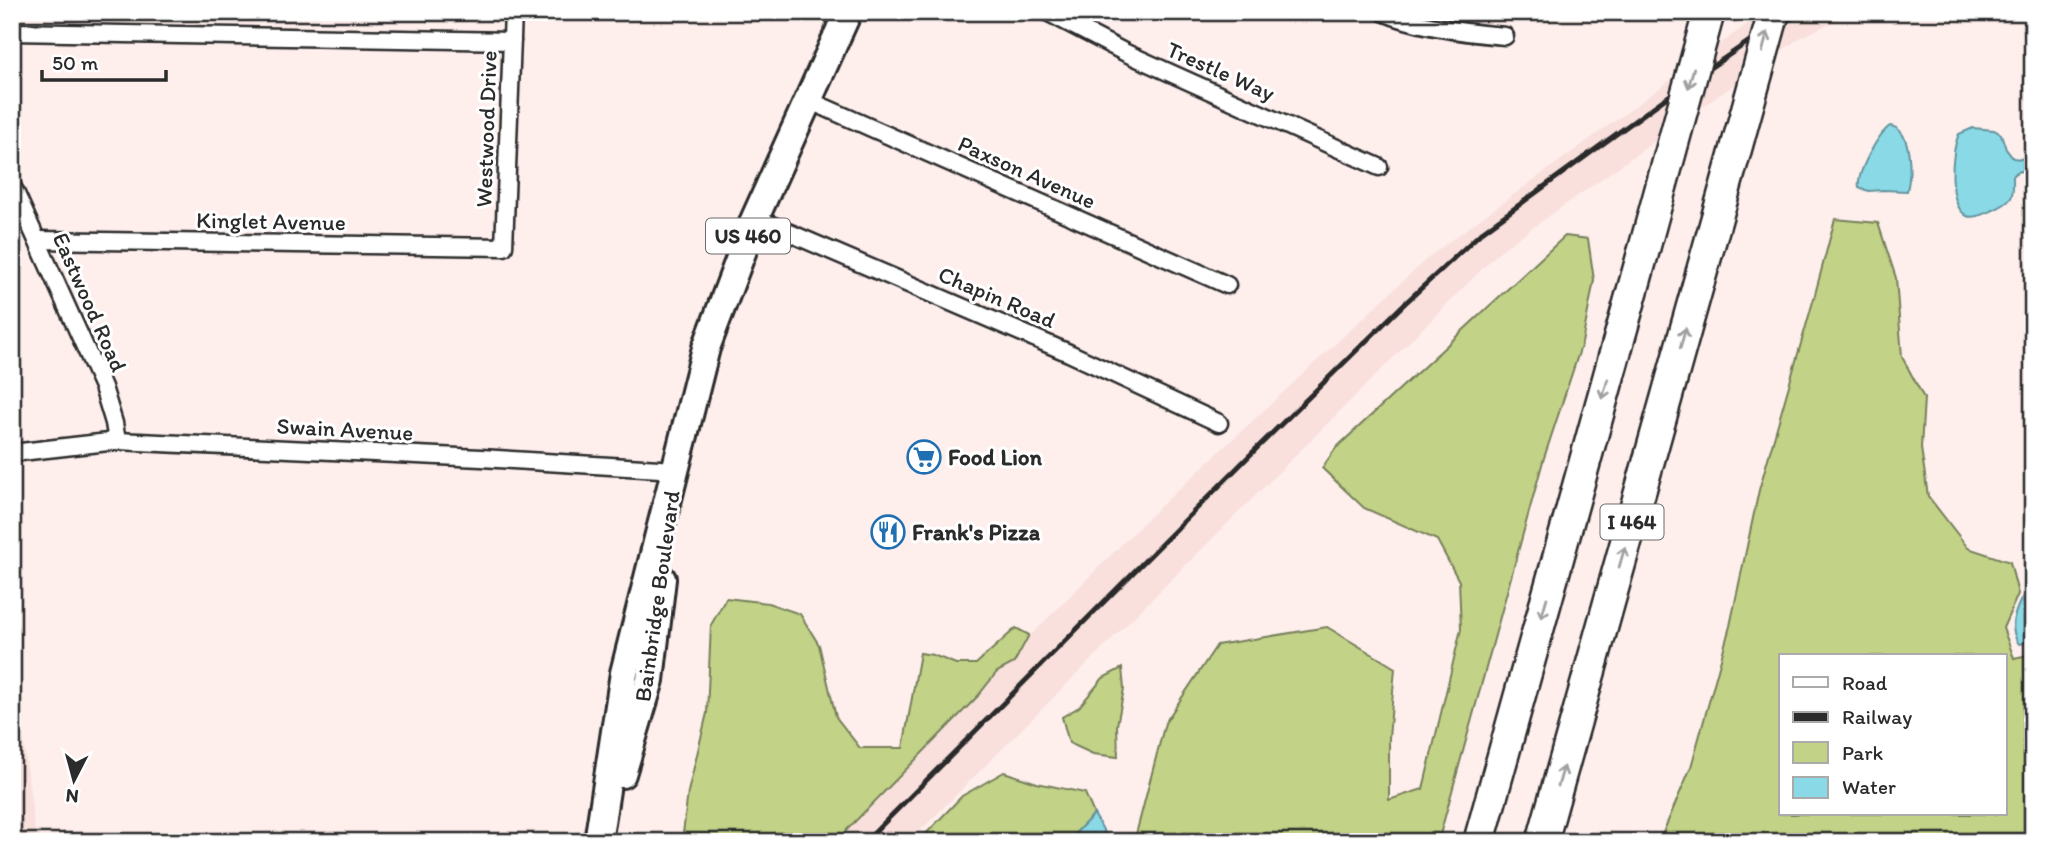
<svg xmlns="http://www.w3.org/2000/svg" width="2045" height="854" viewBox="0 0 2045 854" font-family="Itim,sans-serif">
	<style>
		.built { fill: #f9e0dd }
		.green { fill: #c2d388; stroke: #767f5a; stroke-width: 2; fill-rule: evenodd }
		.water { fill: #8ad9e7; stroke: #64939c; stroke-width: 2 }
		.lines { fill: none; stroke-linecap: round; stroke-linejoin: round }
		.minor-casing { stroke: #2b2b2b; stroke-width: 21 }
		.primary-casing { stroke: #2b2b2b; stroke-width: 32 }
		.motorway-casing { stroke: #2b2b2b; stroke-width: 35 }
		.minor { stroke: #fff; stroke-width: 16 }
		.primary { stroke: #fff; stroke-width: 26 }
		.motorway { stroke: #fff; stroke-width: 30 }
		.rail { stroke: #2b2b2b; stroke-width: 5 }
		.motorway-bridge-casing { stroke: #2b2b2b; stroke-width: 35; stroke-linecap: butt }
		.motorway-bridge { stroke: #fff; stroke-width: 30 }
		.oneway { stroke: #a0a0a0 }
		.labels { text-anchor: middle; stroke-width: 6; stroke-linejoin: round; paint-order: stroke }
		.shield { fill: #fff; stroke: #6b6b6b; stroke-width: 2 }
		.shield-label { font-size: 21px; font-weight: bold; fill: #2b2b2b }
		.street-label { font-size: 23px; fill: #2b2b2b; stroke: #fff }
		.poi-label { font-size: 23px; font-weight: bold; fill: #2b2b2b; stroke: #fff; text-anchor: start }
	</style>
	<rect width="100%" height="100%" fill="#feefed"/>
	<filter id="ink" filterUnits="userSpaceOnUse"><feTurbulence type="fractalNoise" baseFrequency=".0143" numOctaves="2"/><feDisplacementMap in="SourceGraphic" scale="14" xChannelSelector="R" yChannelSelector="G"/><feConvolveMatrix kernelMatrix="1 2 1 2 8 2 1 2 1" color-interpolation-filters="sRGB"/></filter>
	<g filter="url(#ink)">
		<!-- built -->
		<g class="built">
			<path d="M1764,12H1853L1800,38L1500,251L909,842H824L1150,516L1432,254Z"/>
			<path d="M12,644L36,842H12Z"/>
		</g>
		<!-- green -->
		<g class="green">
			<path d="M1835,219L1878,223L1896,278L1902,357L1924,398L1921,448L1928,496L1968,548L2010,562L2018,594L2003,628L2014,658L2033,654V842H1659L1691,767L1730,626L1759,490L1814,298ZM1781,656H2005V814H1781Z"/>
			<path d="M1565,236L1588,239L1594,280L1582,343L1543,461L1438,842H1134L1165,723L1217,645L1327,627L1395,668L1389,738V800L1423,789L1461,629L1459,581L1437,540L1364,508L1322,468L1336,448Z"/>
			<path d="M726,598L768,603L800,614L819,645L836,717L860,748H903L920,653L933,655L956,664H976L1016,628L1029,635L1014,663L997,672L977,697L835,842H682L688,792L707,713L711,625Z"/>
			<path d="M1122,668L1124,689L1117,725L1118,757L1093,754L1069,743L1062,717L1079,707L1103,678Z"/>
			<path d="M1004,772L1037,783L1085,793L1094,814L1067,842H918L962,796Z"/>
		</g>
		<!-- water -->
		<g class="water">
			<path d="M1890,126C1913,129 1911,174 1907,191L1883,190L1869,191L1859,188C1856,174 1878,134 1890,126Z"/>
			<path d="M1973,128L1994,130L2001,134L2006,149L2013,158L2021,159L2033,152V175L2021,171L2017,172L2013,176C2013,183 2014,191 2011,198C2006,206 1975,220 1967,216C1947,205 1951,151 1959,134Z"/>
			<path d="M2033,578V642L2019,644C2004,623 2022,597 2033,578Z"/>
			<path d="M1094,814L1110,842H1067Z"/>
		</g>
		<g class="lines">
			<defs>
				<g id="minor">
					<path d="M1047,12L1126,53L1379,167"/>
					<path d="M1383,12C1418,27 1467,33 1505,36"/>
					<path d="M12,32L512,41"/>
					<path d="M808,100L1227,285"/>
					<path d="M12,185L103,387L114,423L117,441"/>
					<path d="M755,218L1069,353L1219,423"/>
					<path d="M37,240L504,247L513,12"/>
					<path d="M12,453L117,441L481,458L676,470"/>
				</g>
				<g id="primary">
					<path d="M622,774L650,680L662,579"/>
					<path d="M598,842L624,673L706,348L755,218L848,12"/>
				</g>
				<g id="motorway">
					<path d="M1479,842L1643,253"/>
					<path d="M1542,842L1721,203"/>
				</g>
			</defs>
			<!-- minor casing -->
			<use href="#minor" class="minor-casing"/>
			<!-- primary casing -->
			<use href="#primary" class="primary-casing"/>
			<!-- motorway casing -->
			<use href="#motorway" class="motorway-casing"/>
			<!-- minor -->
			<use href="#minor" class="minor"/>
			<!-- primary -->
			<use href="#primary" class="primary"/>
			<!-- motorway -->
			<use href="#motorway" class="motorway"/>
			<!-- rail -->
			<path class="rail" d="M865,842L1257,448L1402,306L1482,232L1663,100L1748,42L1803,12"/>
			<defs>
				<g id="motorway-bridge">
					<path d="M1721,203L1774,12"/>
					<path d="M1643,253L1709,12"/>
				</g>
			</defs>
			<!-- motorway-bridge casing -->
			<use href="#motorway-bridge" class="motorway-bridge-casing"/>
			<!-- motorway-bridge -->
			<use href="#motorway-bridge" class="motorway-bridge"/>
		</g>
		<!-- one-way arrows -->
		<defs><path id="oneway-shaft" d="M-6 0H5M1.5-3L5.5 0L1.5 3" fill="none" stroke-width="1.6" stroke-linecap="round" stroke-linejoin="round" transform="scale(1.75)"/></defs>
		<g class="oneway">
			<use href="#oneway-shaft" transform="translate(1765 42) rotate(-75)"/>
			<use href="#oneway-shaft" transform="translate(1691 78) rotate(105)"/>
			<use href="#oneway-shaft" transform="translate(1683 338) rotate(-75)"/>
			<use href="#oneway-shaft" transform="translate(1605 389) rotate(106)"/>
			<use href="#oneway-shaft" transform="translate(1622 557) rotate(-74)"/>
			<use href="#oneway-shaft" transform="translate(1544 608) rotate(106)"/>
			<use href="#oneway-shaft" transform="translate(1561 776) rotate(-74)"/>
		</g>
	</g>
	<!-- icons -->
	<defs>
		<symbol id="supermarket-ring" viewBox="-11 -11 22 22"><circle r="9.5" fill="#fff" stroke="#1f6fb2" stroke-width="1.5"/><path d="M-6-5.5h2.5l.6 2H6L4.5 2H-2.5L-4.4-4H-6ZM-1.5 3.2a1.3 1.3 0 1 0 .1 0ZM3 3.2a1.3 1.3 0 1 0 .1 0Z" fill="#1f6fb2"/></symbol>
		<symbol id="restaurant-ring" viewBox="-11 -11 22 22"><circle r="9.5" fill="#fff" stroke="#1f6fb2" stroke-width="1.5"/><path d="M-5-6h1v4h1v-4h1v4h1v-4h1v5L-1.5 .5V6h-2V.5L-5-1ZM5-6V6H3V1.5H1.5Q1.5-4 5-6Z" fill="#1f6fb2"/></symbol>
	</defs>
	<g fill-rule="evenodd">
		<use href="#supermarket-ring" x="905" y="438" width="38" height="38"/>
		<use href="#restaurant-ring" x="869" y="513" width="38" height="38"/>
	</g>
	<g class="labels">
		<!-- shield labels -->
		<g class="shield">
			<rect x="706" y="218.5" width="84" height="35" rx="5"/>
			<rect x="1600.5" y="504.5" width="63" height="35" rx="5"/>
		</g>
		<g class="shield-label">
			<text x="748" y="243">US 460</text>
			<text x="1632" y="529">I 464</text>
		</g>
		<!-- street labels -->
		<g class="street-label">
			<text transform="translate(1221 71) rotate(24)" y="8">Trestle Way</text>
			<text transform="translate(486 129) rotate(-88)" y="8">Westwood Drive</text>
			<text transform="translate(1027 172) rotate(24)" y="8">Paxson Avenue</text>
			<text transform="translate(271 221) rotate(1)" y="8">Kinglet Avenue</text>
			<text transform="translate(997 297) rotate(23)" y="8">Chapin Road</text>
			<text transform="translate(90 302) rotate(66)" y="8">Eastwood Road</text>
			<text transform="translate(345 429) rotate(3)" y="8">Swain Avenue</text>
			<text transform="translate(657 596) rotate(-82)" y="8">Bainbridge Boulevard</text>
		</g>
		<!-- poi labels -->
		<g class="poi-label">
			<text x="948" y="465">Food Lion</text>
			<text x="912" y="540">Frank's Pizza</text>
		</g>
	</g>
	<!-- margin -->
	<rect width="2045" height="854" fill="none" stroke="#fff" stroke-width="42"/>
	<rect x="21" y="21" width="2003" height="812" fill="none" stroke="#2b2b2b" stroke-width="2.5" filter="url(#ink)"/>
	<!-- legend -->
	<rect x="1779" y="654" width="228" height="161" fill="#ffffff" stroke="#aaaaaa" stroke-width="2"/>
	<rect x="1793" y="677" width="35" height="10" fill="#ffffff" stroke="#aaaaaa" stroke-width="2"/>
	<text x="1842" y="690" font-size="21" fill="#2b2b2b">Road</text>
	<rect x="1793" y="712" width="35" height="10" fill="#2b2b2b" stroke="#aaaaaa" stroke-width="2"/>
	<text x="1842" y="724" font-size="21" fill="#2b2b2b">Railway</text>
	<rect x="1793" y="742" width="35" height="21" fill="#c2d388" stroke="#aaaaaa" stroke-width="2"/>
	<text x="1842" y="760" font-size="21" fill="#2b2b2b">Park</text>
	<rect x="1793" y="777" width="35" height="21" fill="#8ad9e7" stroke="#aaaaaa" stroke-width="2"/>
	<text x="1842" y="794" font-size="21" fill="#2b2b2b">Water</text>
	<!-- north arrow -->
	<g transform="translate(74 780) rotate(186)" stroke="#ffffff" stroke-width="5" paint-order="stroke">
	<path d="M0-5L12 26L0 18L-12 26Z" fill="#2b2b2b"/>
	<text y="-10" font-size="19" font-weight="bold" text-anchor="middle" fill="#2b2b2b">N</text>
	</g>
	<!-- scale -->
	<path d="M42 70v10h124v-10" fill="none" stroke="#2b2b2b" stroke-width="3.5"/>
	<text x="52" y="70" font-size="21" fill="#2b2b2b" stroke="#ffffff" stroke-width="5" paint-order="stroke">50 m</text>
</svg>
